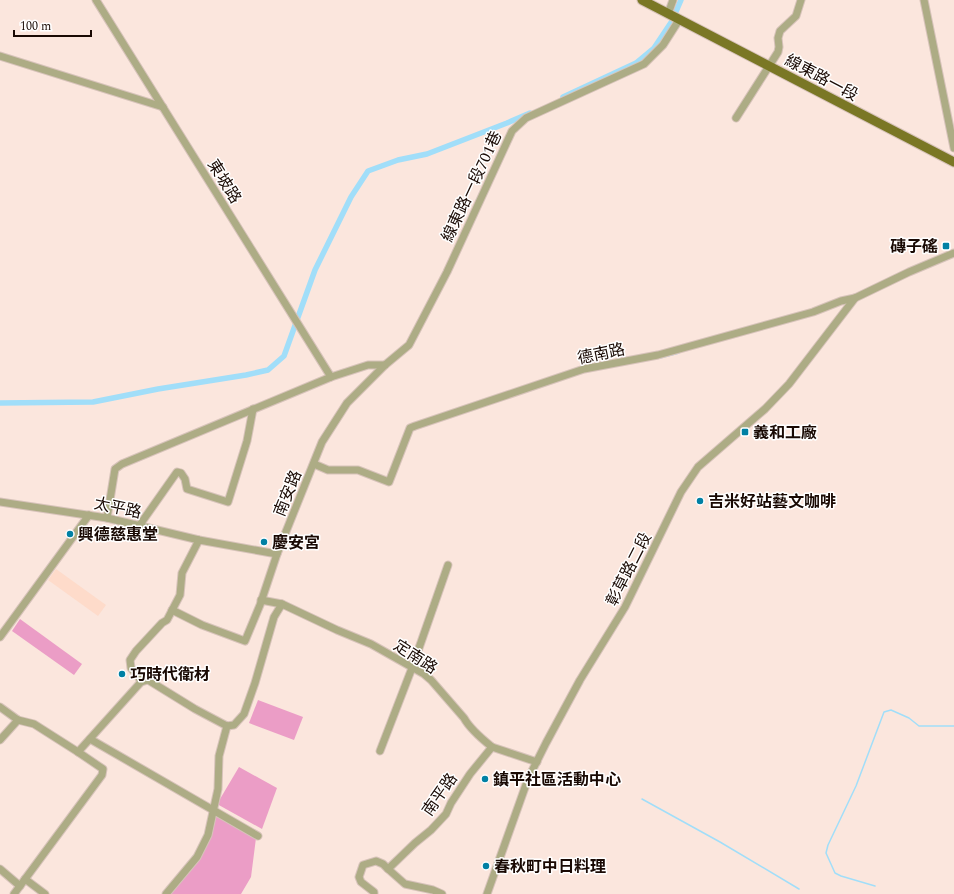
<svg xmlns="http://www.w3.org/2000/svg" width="954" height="894" viewBox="0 0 954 894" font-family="Spectral,'Noto Sans TC',serif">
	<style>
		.built { fill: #fedbca }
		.green { fill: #eb9dc6 }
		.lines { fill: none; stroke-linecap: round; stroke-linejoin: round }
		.stream { stroke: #a1def9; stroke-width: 1.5 }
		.canal { stroke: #a1def9; stroke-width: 5.5 }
		.minor-casing { stroke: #d7c3ba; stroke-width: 9 }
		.major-casing { stroke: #d7c3ba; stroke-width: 11 }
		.minor { stroke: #adac85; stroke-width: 7 }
		.major { stroke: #7a7725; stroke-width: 9 }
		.poi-dot { fill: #0080a4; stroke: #fff; stroke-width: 1.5 }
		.labels { text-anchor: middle; stroke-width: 3; stroke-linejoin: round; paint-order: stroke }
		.street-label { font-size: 16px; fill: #190903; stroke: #fff }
		.poi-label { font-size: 16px; font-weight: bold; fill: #190903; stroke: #fff; text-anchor: start }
	</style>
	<rect width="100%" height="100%" fill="#fbe6dd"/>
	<!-- built -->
	<path class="built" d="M56,569L106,605L98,616L48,580Z"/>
	<!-- green -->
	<g class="green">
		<path d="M20,619L82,664L74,675L12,631Z"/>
		<path d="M258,700L303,717L294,740L249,723Z"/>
		<path d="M239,767L277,788L262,829L217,804Z"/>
		<path d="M214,811L256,838L251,877L241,894H163L205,841Z"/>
	</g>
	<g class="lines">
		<!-- stream -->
		<g class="stream">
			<path d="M660,358L679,353"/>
			<path d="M642,799L720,842L799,889"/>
			<path d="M875,886L841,876L835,873L826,853L828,845L856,786L884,712L891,710L909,718L919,726H954"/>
		</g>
		<!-- canal -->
		<g class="canal">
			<path d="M563,97L636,63L654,48L672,21L681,0"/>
			<path d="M0,403L93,402L158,389L246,375L268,370L284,356L315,270L351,197L368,171L398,160L427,154L507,123L530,113"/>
		</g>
		<defs>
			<g id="minor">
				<path d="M96,0L331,377"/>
				<path d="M924,0L954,148"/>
				<path d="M668,14L673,0"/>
				<path d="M0,56L163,107"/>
				<path d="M736,118L778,52L779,47L778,38L780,31L796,16L801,0"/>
				<path d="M314,464L328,470H358L389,482L410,428L415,426L584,369L658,355L813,312L841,301L855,298L909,272L954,253"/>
				<path d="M0,502L107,518L199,540L277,554"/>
				<path d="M107,518L115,469L122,464L331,377L368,365H385"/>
				<path d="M139,526L177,472L181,473L185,479L187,489L228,502L247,441L253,409"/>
				<path d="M261,600L282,604L337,630L371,644L424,674L431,680L464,718C470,729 482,739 492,747L537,762"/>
				<path d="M172,610L202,625L245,641L260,605L277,554L322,442L347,403L385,365L409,345L447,272L512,131L526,118L644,64L663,45L679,20"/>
				<path d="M0,637L89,515"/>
				<path d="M141,682L148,680L195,709L227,726L234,725L244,714L255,683L274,617L282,604"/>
				<path d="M0,707L18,720L34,724L78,752L141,682L138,676L131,668L130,660L136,651L162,623L167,620L180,595L182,573L199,540"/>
				<path d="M90,739L258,836"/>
				<path d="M0,740L18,720"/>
				<path d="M380,751L412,668L448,565"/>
				<path d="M0,869L20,886"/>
				<path d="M388,869L415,843L431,830L446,814L451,803L470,774L492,747"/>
				<path d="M25,879L45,894"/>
				<path d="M14,894L102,775L103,769L78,752"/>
				<path d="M166,894L197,857L208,835L218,789L219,756L227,726"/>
				<path d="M374,894V892L361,882L359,877L363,865L376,861L383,864L388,869L405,884L433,890L442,894"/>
				<path d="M487,894L528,779L546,743L580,680L625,607L681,492L698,467L765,409L789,384L855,298"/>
			</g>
			<path id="major" d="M642,0L954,162"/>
		</defs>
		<!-- minor casing -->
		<use href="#minor" class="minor-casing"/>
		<!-- major casing -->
		<use href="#major" class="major-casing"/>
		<!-- minor -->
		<use href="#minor" class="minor"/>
		<!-- major -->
		<use href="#major" class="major"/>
	</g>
	<!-- markers -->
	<g class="poi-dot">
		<rect x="942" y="242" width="8" height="8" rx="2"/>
		<rect x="741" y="428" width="8" height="8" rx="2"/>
		<circle cx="700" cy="501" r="4"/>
		<circle cx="70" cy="534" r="4"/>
		<circle cx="264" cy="542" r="4"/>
		<circle cx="122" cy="674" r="4"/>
		<circle cx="485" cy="779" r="4"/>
		<circle cx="486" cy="866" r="4"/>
	</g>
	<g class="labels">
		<!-- street labels -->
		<g class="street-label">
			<text transform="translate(822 77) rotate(28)" y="6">線東路一段</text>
			<text transform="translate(225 181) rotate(58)" y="6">東坡路</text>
			<text transform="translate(471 186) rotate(-65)" y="6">線東路一段701巷</text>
			<text transform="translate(601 353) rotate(-12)" y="6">德南路</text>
			<text transform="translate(287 493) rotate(-68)" y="6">南安路</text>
			<text transform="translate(118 507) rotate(12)" y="6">太平路</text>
			<text transform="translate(628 569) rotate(-63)" y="6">彰草路二段</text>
			<text transform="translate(416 656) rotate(33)" y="6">定南路</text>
			<text transform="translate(439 794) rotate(-55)" y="6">南平路</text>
		</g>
		<!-- poi labels -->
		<g class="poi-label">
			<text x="938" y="252" text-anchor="end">磚子磘</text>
			<text x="753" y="438">義和工廠</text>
			<text x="708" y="507">吉米好站藝文咖啡</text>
			<text x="78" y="540">興德慈惠堂</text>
			<text x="272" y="548">慶安宮</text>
			<text x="130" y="680">巧時代衛材</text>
			<text x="493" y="785">鎮平社區活動中心</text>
			<text x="494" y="872">春秋町中日料理</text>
		</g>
	</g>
	<!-- scale -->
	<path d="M14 30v6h77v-6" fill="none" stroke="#190903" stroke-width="2"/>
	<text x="20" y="30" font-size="12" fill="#190903" stroke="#ffffff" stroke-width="3" paint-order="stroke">100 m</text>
</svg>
